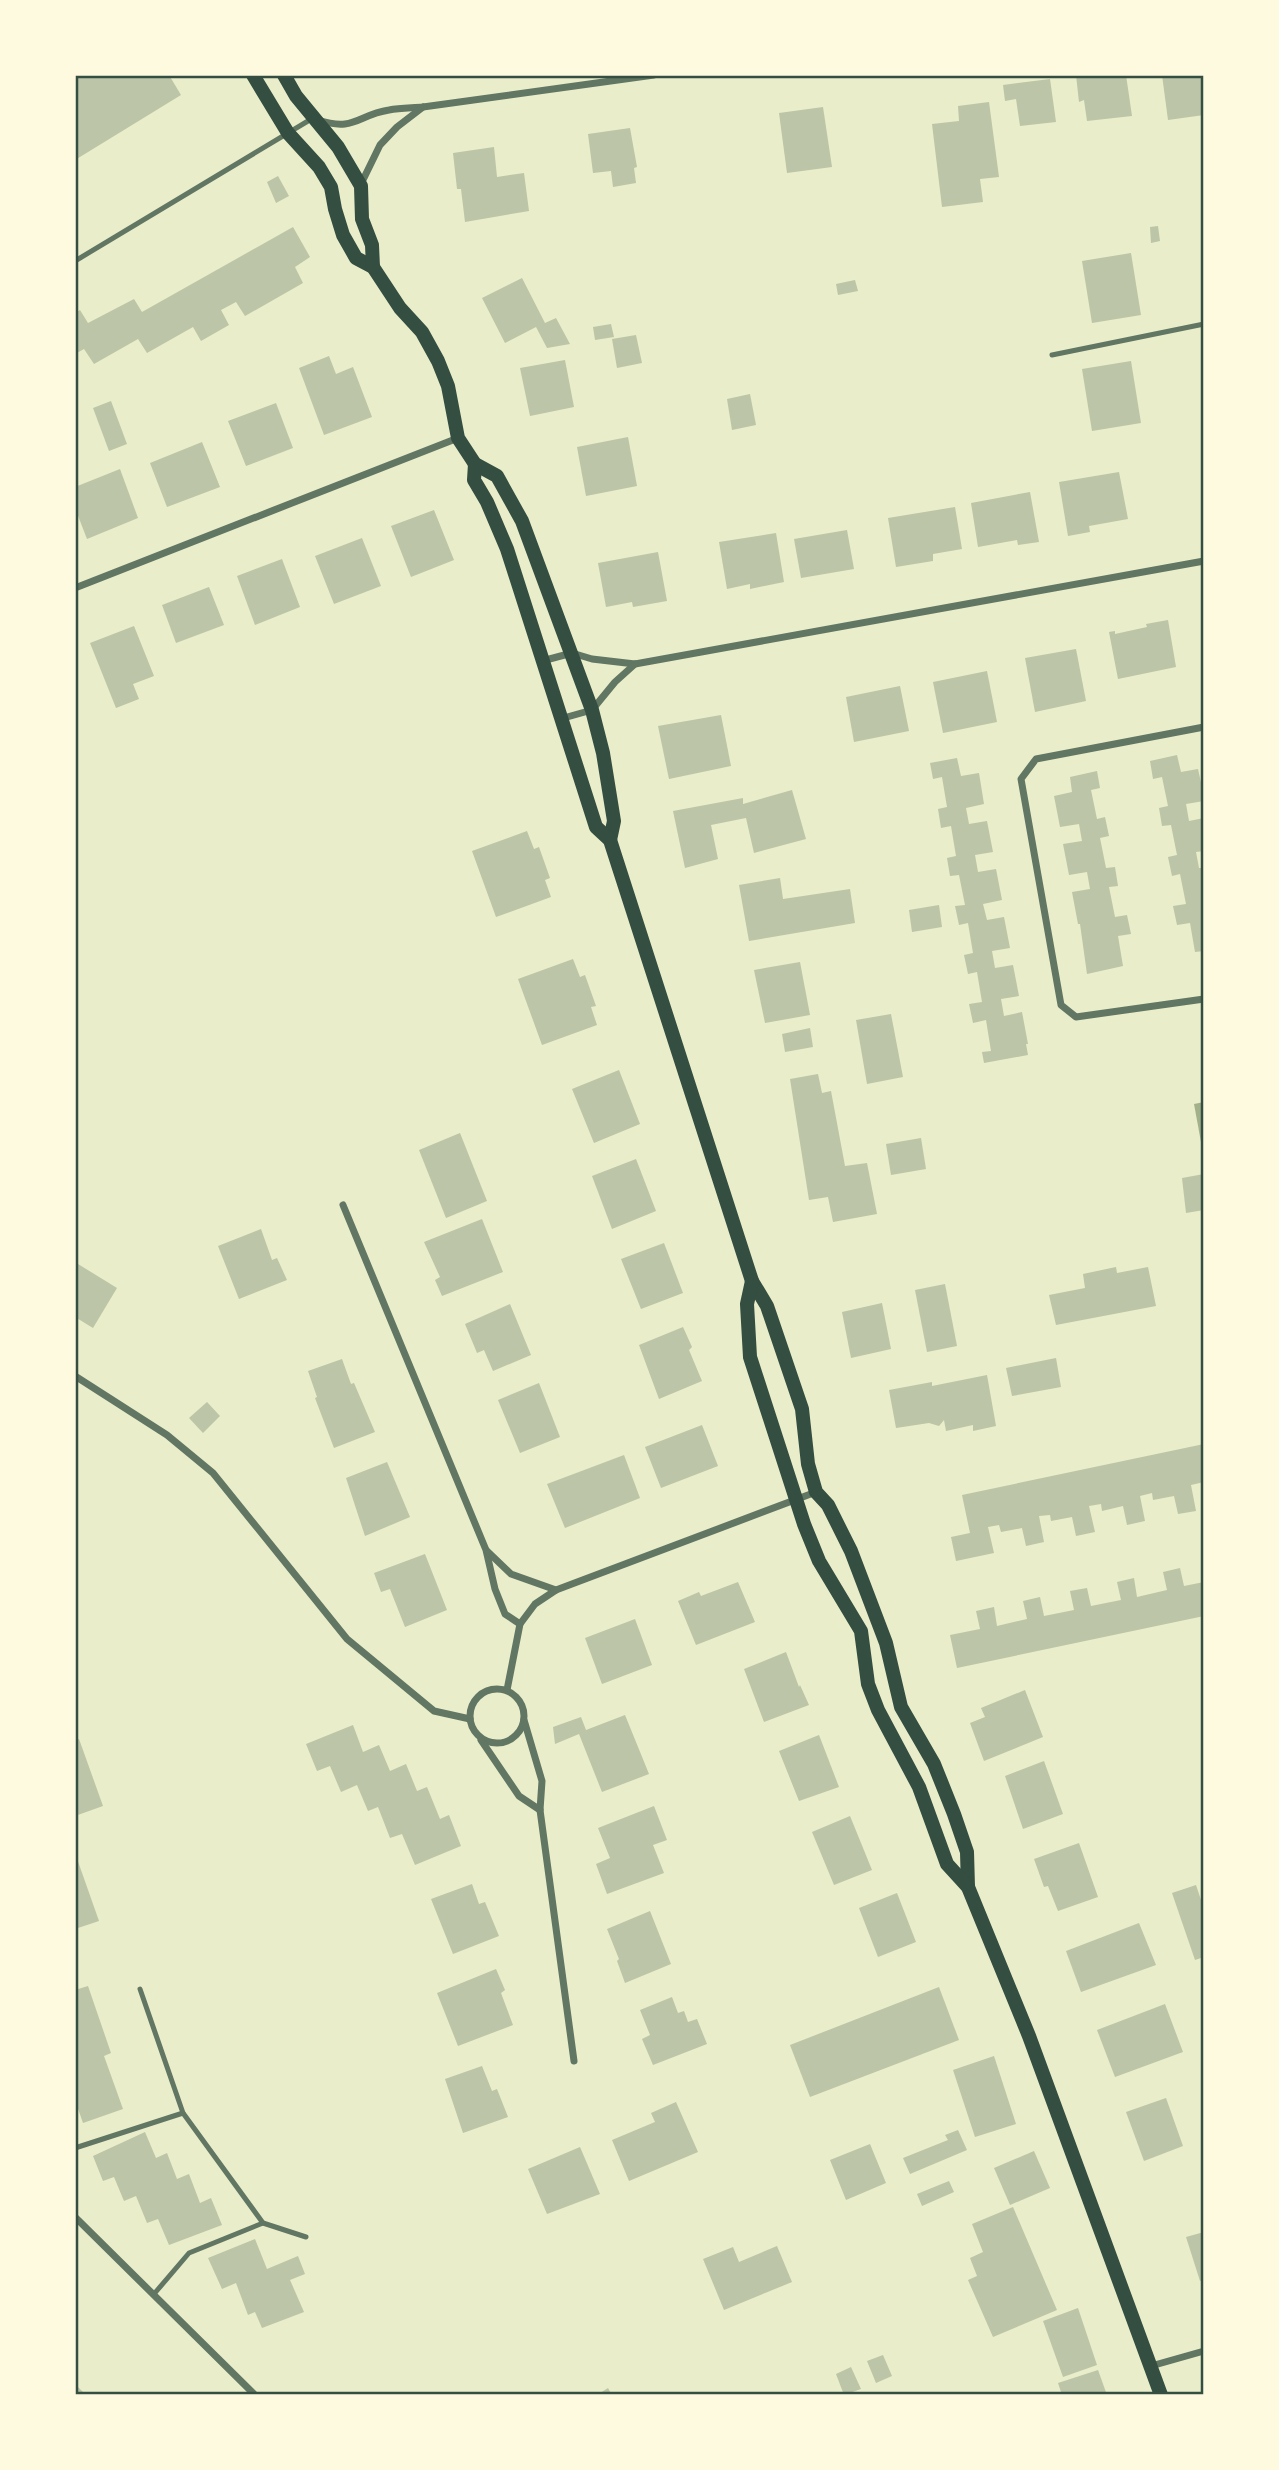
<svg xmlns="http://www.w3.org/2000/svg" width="1279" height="2470" viewBox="0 0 1279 2470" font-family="'Archivo Narrow',sans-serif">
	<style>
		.water { fill: #a3b18a }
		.building { fill: #bcc5a7 }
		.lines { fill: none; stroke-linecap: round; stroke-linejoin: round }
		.service { stroke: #617663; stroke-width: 5 }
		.minor { stroke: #617663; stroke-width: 7 }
		.secondary { stroke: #344e41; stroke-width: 14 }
		.neatline { fill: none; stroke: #344e41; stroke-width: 2.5 }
	</style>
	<rect width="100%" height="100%" fill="#e9edc9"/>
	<!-- water -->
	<path class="water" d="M1204,1102V1153H1203L1194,1104Z"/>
	<!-- building -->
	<g class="building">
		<path d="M75,75H169L181,95L75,160Z"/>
		<path d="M1076,75H1126L1132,116L1087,121L1084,100L1079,102Z"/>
		<path d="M1162,75H1204V115L1168,120Z"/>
		<path d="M1050,79L1056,122L1020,126L1016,99L1005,101L1003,85Z"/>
		<path d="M989,102L999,177L980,179L983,202L942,207L932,124L959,121L958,106Z"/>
		<path d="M823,107L832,167L787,173L779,113Z"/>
		<path d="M630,128L637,167L634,168L636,183L613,187L611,171L593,173L588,134Z"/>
		<path d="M494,147L497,177L524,173L529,211L465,222L461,189H457L453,153Z"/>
		<path d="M278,176L289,196L276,203L267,182Z"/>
		<path d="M1158,226L1160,241L1151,243L1150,227Z"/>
		<path d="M293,227L310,257L295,267L303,283L245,316L236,302L221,310L229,325L201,341L193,327L147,353L138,339L94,364L84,349L75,354V313L80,310L88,323L134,299L142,312Z"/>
		<path d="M1131,253L1141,315L1092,323L1082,261Z"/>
		<path d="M522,278L545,323L556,318L570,344L547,348L536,327L505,343L482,298Z"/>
		<path d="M855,280L858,291L838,295L836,284Z"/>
		<path d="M611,324L614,337L595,340L593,327Z"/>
		<path d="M636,335L642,363L617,368L612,339Z"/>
		<path d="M329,356L336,374L353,367L372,417L324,435L299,368Z"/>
		<path d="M565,360L574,407L530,416L520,368Z"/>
		<path d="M1131,361L1141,423L1092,431L1082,369Z"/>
		<path d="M750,394L756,425L732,430L727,399Z"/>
		<path d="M111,401L127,444L109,451L93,408Z"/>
		<path d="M276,403L293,448L246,466L228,421Z"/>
		<path d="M628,437L637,486L586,496L577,447Z"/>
		<path d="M202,442L220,487L167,507L150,463Z"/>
		<path d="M120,469L138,518L87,539L75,508V487Z"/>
		<path d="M1119,472L1128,519L1089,526L1090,532L1068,536L1059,482Z"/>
		<path d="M1030,492L1039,542L1018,545L1017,540L978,547L971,503Z"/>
		<path d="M955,507L962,549L933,554V561L896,567L888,518Z"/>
		<path d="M434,510L454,560L411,577L391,526Z"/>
		<path d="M847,530L854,569L801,578L794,539Z"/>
		<path d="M776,533L784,582L750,589V584L727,589L719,542Z"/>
		<path d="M362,538L381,586L334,604L315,556Z"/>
		<path d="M658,552L667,601L633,607L632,602L606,607L598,563Z"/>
		<path d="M282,559L300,607L255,625L237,576Z"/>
		<path d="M209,587L224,625L176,643L162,605Z"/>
		<path d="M1168,620L1176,667L1118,679L1109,632L1115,631V634L1147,627L1146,624Z"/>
		<path d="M134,626L154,676L133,684L139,699L116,708L90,643Z"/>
		<path d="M1076,649L1086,701L1035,712L1025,658Z"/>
		<path d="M987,671L997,722L943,733L933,682Z"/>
		<path d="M900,686L909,731L854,742L846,697Z"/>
		<path d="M721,715L731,766L669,779L658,726Z"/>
		<path d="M1177,755L1181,772L1198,769L1204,796V801L1186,804L1189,821L1204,818V851L1196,852L1199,868H1204V951L1195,952L1190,923L1177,925L1173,906L1186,904L1180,874L1172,876L1168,857L1177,855L1171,825L1162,826L1159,808L1168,806L1162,777L1153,779L1150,761Z"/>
		<path d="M957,758L961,776L979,773L984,804L966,808L969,824L987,821L993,852L975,855L978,872L996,869L1002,900L983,904L987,920L1004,917L1010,948L992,951L995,968L1013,965L1019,996L1001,999L1004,1016L1022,1012L1028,1044H1026L1028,1055L984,1063L982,1052L991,1051L986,1020L973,1023L969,1004L982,1002L977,972L968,974L964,955L973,953L968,923L959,925L955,906L965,905L959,875L950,876L947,858L956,856L951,826L941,828L938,809L947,807L942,777L933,779L930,763Z"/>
		<path d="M1097,771L1100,788L1091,790L1097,819L1105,817L1109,836L1100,838L1106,868L1115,867L1118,886L1109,887L1115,917L1127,915L1131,934L1118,936L1123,966L1087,974L1080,924H1078L1072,892L1090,889L1087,872L1069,875L1063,844L1082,841L1079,824L1060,827L1054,796L1072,792L1070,777Z"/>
		<path d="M792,790L806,839L754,853L746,818L711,825L718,859L685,868L673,811L743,798V804Z"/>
		<path d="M527,831L534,849L539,847L550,878L545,880L551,897L496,917L472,851Z"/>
		<path d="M780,878L783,899L850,889L855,923L749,941L739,885Z"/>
		<path d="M939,905L942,927L912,932L909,910Z"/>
		<path d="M573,959L580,977L585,975L596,1006L591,1007L597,1025L542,1045L518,979Z"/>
		<path d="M800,962L810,1015L765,1023L754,970Z"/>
		<path d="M891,1014L903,1077L867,1084L856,1020Z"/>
		<path d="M810,1028L813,1047L785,1052L782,1034Z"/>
		<path d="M619,1070L640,1124L594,1143L572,1089Z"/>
		<path d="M818,1074L822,1093L831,1091L845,1166L867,1163L877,1214L833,1222L828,1197L809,1200L790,1079Z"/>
		<path d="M460,1133L487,1201L446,1218L419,1150Z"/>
		<path d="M921,1138L926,1169L891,1175L886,1144Z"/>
		<path d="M636,1159L656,1211L612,1229L592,1176Z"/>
		<path d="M1204,1174V1210L1186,1213L1182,1178Z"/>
		<path d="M482,1219L503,1272L442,1296L435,1280L440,1277L424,1242Z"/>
		<path d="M261,1229L272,1260L277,1258L287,1280L239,1299L218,1246Z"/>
		<path d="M664,1243L683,1293L641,1309L621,1259Z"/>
		<path d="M78,1264L117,1288L93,1328L75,1317V1266Z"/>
		<path d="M1116,1267L1117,1273L1148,1267L1156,1306L1056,1325L1049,1295L1085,1288L1083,1274Z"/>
		<path d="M945,1284L957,1346L927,1352L915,1290Z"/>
		<path d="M882,1303L891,1349L851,1358L842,1312Z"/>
		<path d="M510,1304L531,1355L493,1371L484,1350L477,1353L465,1324Z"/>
		<path d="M683,1327L692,1347L689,1350L702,1381L659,1399L639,1345Z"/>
		<path d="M1056,1358L1061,1387L1012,1396L1006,1368Z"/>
		<path d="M342,1359L351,1384L354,1383L375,1432L334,1448L315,1398L317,1397L308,1371Z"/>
		<path d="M987,1375L996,1426L973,1431V1425L946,1431L944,1420L939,1426L929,1423L896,1428L889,1390L932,1382V1386Z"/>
		<path d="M539,1383L560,1437L520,1453L498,1400Z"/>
		<path d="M207,1402L220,1416L203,1433L189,1418Z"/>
		<path d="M702,1425L718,1466L661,1488L645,1447Z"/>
		<path d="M1204,1444V1482L1191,1485L1196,1511L1178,1514L1174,1496L1153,1500L1152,1493L1140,1496L1145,1521L1127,1525L1123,1506L1102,1511L1101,1504L1089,1506L1095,1532L1076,1536L1072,1517L1051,1521L1050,1515L1039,1516L1044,1542L1026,1546L1022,1528L1001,1532L999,1525L988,1527L994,1553L956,1561L951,1537L970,1533L962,1495Z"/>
		<path d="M624,1455L640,1498L565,1528L547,1484Z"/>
		<path d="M387,1462L410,1517L365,1536L346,1478Z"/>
		<path d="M425,1554L447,1610L405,1627L390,1589L381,1592L374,1573Z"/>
		<path d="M1180,1568L1184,1586L1204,1582V1616L957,1668L950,1635L980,1629L976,1611L994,1607L997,1626L1027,1619L1023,1601L1040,1597L1044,1616L1074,1610L1070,1591L1087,1588L1091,1606L1121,1600L1117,1582L1134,1578L1137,1597L1167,1590L1163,1572Z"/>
		<path d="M738,1582L755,1622L696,1645L678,1601L699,1592L701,1596Z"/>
		<path d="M635,1619L652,1665L602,1684L585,1638Z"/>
		<path d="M786,1652L799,1687L800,1685L809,1705L764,1722L744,1669Z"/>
		<path d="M1025,1690L1043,1737L984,1761L970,1723L985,1717L981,1708Z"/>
		<path d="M625,1715L649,1774L602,1792L579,1734L555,1744L553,1727L581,1717L586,1730Z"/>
		<path d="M353,1725L363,1752L379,1745L390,1771L406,1764L417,1791L427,1787L440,1819L449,1815L461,1846L415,1865L402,1834L390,1838L378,1807L368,1811L357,1785L341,1792L330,1766L317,1771L306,1744Z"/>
		<path d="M819,1735L839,1787L799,1801L779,1751Z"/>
		<path d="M79,1739L103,1806L75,1816V1740Z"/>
		<path d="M1044,1761L1063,1814L1023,1829L1005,1776Z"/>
		<path d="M654,1806L667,1840L653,1845L664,1873L607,1894L596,1864L610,1858L598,1828Z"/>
		<path d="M850,1816L872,1870L834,1885L812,1832Z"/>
		<path d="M1079,1843L1098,1897L1058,1911L1048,1886L1044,1887L1034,1859Z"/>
		<path d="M75,1853L99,1921L75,1929Z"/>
		<path d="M472,1884L479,1904L485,1902L499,1936L453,1954L431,1899Z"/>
		<path d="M1196,1885L1204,1909V1957L1195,1960L1172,1893Z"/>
		<path d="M897,1893L916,1942L878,1957L859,1908Z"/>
		<path d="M650,1911L671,1964L625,1983L617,1961L619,1959L607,1929Z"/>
		<path d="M1139,1923L1156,1965L1081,1992L1066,1951Z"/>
		<path d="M496,1969L505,1990L501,1993L513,2025L458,2046L437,1993Z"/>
		<path d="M88,1986L111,2053L104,2056L123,2109L83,2123L75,2100V1990Z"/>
		<path d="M939,1987L959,2040L810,2097L790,2045Z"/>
		<path d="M672,1997L678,2013L684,2011L688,2022L697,2019L707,2044L653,2065L642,2039L650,2035L640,2010Z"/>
		<path d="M1165,2004L1183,2052L1115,2077L1097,2030Z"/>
		<path d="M994,2056L1016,2124L975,2137L953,2070Z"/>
		<path d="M482,2066L492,2091L497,2089L508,2117L463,2133L445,2079Z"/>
		<path d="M1166,2098L1183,2146L1144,2161L1126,2112Z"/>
		<path d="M676,2102L698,2152L629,2181L612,2140L655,2122L651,2113Z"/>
		<path d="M958,2130L967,2150L910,2174L903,2158L948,2140L945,2135Z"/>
		<path d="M145,2132L156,2158L167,2153L177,2179L189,2174L200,2203L211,2198L222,2225L169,2245L158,2219L147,2223L136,2196L124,2201L114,2177L103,2181L93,2156Z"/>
		<path d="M870,2144L886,2183L846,2200L830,2160Z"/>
		<path d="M580,2147L600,2194L547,2214L528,2169Z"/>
		<path d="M1034,2151L1050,2188L1010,2205L994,2168Z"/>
		<path d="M949,2181L954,2192L922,2206L917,2194Z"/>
		<path d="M1013,2207L1057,2310L993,2337L968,2280L977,2276L970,2258L983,2252L972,2224Z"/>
		<path d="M1204,2232V2280L1200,2281L1186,2237Z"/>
		<path d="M255,2239L267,2269L298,2256L305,2274L290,2280L304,2312L262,2328L255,2312L248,2315L236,2283L222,2289L208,2258Z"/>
		<path d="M777,2246L792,2282L724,2310L703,2259L733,2247L739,2262Z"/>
		<path d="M1078,2308L1097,2365L1063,2377L1043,2321Z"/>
		<path d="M883,2355L892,2376L876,2383L867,2361Z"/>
		<path d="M851,2367L861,2389L844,2395L836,2374Z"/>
		<path d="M1098,2370L1107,2395H1062L1058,2383Z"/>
		<path d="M75,2384L86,2395H75Z"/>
		<path d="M608,2388L612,2395H597Z"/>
	</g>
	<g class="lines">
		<!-- service -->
		<g class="service">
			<path d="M75,261L313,118"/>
			<path d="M1052,355L1204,324"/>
			<path d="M140,1989L183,2113L263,2223L306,2237"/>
			<path d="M75,2148L183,2113"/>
			<path d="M154,2294L189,2253L263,2223"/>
		</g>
		<!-- minor -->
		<g class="minor">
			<path d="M318,120C355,132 357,115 389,110C400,108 412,108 423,107L654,75"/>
			<path d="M361,184L380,145L397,127L423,107"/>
			<path d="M75,588L458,438"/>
			<path d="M542,661L572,653L592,659L635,664L1204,561"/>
			<path d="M560,719L592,710L615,682L635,664"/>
			<path d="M1204,727L1036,759L1021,779L1061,1005L1076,1017L1204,999"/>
			<path d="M343,1205L486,1550L495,1589L505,1614L520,1624"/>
			<path d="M75,1376L167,1435L213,1473L347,1639L434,1711L470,1719"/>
			<path d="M487,1551L511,1574L556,1590"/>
			<circle cx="497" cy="1716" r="27"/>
			<path d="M507,1690L520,1624L535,1604L556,1590L816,1492"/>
			<path d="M524,1720L542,1781L540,1810L574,2061"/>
			<path d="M481,1740L519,1796L540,1810"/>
			<path d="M75,2217L255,2395"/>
			<path d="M1151,2366L1204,2351"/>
		</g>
		<!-- secondary -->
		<g class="secondary">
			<path d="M253,75L288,133L319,167L331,187L335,209L343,235L356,258L373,267L400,308L422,332L438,361L448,386L458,438L475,464L497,476L522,521L592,710L603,753L614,821L610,840"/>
			<path d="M284,75L296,96L338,147L361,186L362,219L372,245L373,267"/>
			<path d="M475,464L474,480L487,502L507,549L596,827L610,840L752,1281L767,1306L802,1409L808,1464L816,1492L828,1505L851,1551L886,1643L901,1707L934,1764L954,1814L967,1852L968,1887"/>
			<path d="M752,1281L747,1304L750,1357L804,1524L819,1561L861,1631L868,1684L878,1710L919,1787L947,1864L968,1887L1029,2036L1161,2395"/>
		</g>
	</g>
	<!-- border -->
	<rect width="1279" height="2470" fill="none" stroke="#fefae0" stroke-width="154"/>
	<rect x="77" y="77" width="1125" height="2316" class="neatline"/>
</svg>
